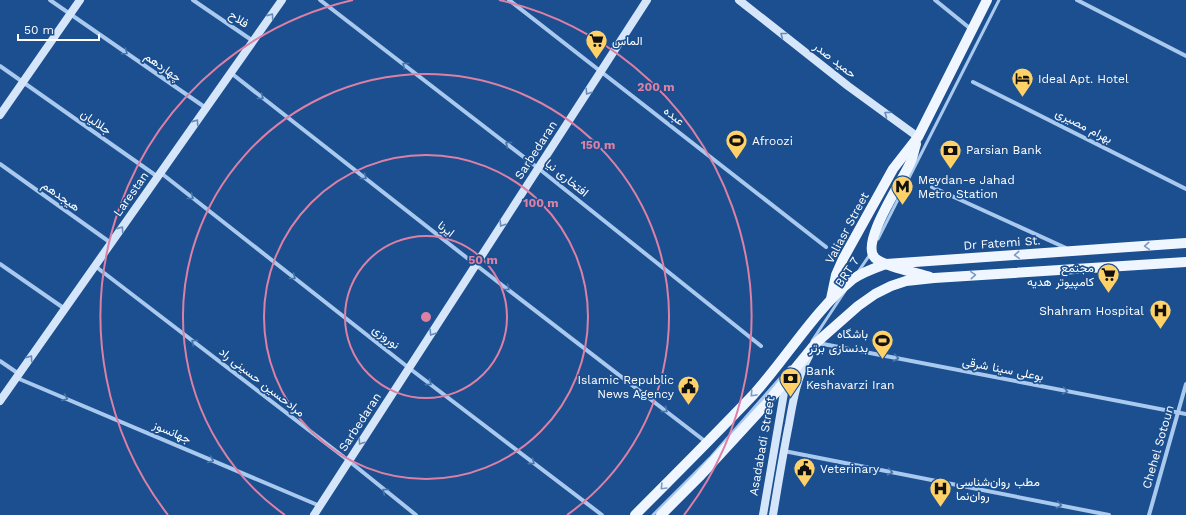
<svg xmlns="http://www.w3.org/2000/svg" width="1186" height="515" viewBox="0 0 1186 515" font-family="'Work Sans',Vazirmatn,sans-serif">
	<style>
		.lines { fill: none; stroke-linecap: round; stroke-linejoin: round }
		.lane { stroke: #a9c9ee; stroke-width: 3 }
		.street { stroke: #a9c9ee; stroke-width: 4 }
		.secondary { stroke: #d6e6fa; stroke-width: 8 }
		.primary { stroke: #f0f6ff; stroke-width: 10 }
		.oneway { stroke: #668bba }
		.oneway2 { stroke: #4674ac }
		.oneway3 { stroke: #7b9ac1 }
		.ring { fill: none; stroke: #dd80a5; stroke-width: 2 }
		.labels { text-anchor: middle; stroke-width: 3.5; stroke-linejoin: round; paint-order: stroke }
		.street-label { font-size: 12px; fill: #fff; stroke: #1b4f8f }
		.poi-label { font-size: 12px; fill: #fff; stroke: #1b4f8f; text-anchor: start }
		.centre { fill: #dd80a5; stroke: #1b4f8f; stroke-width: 2 }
		.ring-label { font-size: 12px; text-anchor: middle; font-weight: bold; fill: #dd80a5; stroke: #1b4f8f; stroke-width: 3.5; stroke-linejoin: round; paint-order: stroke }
	</style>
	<rect width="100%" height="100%" fill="#1b4f8f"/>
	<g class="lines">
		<!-- lane -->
		<g class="lane">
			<path d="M878,239L999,0"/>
			<path d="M858,272L871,253"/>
			<path d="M812,341L845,291"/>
			<path d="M653,515L711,457L790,367"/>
		</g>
		<!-- street -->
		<g class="street">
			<path d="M50,0L206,108"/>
			<path d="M193,0L253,41"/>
			<path d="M320,0L538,168L761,346"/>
			<path d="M509,0L826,247"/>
			<path d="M935,0L972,30"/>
			<path d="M1077,0L1186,56"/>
			<path d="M0,66L158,177"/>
			<path d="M231,73L476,265L706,442"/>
			<path d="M973,82L1186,189"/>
			<path d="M0,164L111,243"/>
			<path d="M161,173L409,368L602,515"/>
			<path d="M932,187L1066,248"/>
			<path d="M0,264L65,309"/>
			<path d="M95,266L349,461L416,515"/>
			<path d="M818,343L1186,414"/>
			<path d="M0,361L19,374"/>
			<path d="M17,378L320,506"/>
			<path d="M784,451L1109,515"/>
			<path d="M1149,515L1186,384"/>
		</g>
		<!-- secondary -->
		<g class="secondary">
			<path d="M739,0L848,86L918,137"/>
			<path d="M0,115L80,0"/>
			<path d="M0,401L282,0"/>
			<path d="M314,515L647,0"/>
			<path d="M763,515L786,381"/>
			<path d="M773,515C778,485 783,454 789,424C793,401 797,377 809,356"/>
		</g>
		<!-- primary -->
		<g class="primary">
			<path d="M916,144C914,150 913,156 911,161C904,179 859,243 875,258C883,266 918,273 930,277"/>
			<path d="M831,299L836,275L843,259L893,169L918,137L987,0"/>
			<path d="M635,515C675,475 715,435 754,394C787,357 815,310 853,279C863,272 875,268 886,264L1186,243"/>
			<path d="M661,515L699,477L767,403L816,343L858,306L875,294L891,286L906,281L934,278L1186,262"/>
		</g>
	</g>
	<!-- one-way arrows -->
	<defs><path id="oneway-chevron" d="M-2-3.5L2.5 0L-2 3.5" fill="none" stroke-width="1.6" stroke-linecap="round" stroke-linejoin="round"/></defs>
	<g class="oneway">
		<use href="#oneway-chevron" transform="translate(271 16) rotate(-55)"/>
		<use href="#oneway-chevron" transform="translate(783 35) rotate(-142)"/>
		<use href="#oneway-chevron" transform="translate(588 92) rotate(123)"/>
		<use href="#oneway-chevron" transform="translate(887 114) rotate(-144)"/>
		<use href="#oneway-chevron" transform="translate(196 122) rotate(-55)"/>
		<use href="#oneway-chevron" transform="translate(502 224) rotate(123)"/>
		<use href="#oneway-chevron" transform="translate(121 229) rotate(-55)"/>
		<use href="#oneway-chevron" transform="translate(432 333) rotate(123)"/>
		<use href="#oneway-chevron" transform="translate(30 358) rotate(-55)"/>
		<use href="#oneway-chevron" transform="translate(361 442) rotate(123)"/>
	</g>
	<g class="oneway2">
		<use href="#oneway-chevron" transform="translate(125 52) rotate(35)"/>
		<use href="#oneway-chevron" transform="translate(405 65) rotate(-142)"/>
		<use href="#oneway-chevron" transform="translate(261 97) rotate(38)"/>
		<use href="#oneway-chevron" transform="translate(508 144) rotate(-142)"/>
		<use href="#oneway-chevron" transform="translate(364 177) rotate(38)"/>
		<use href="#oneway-chevron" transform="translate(191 197) rotate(38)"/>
		<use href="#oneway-chevron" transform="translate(293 277) rotate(38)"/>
		<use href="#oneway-chevron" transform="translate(507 288) rotate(38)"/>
		<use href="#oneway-chevron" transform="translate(194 342) rotate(-142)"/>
		<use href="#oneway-chevron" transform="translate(896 358) rotate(11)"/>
		<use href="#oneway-chevron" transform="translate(429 383) rotate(37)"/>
		<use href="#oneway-chevron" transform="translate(1065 391) rotate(11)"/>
		<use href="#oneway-chevron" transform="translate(65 398) rotate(23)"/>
		<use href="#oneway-chevron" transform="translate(665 410) rotate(38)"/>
		<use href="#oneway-chevron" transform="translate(211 460) rotate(23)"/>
		<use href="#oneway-chevron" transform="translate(532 462) rotate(37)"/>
		<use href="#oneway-chevron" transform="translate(890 472) rotate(11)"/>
		<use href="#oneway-chevron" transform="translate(385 491) rotate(-141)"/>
		<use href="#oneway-chevron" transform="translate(1059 505) rotate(11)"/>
	</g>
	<g class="oneway3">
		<use href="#oneway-chevron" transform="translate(1147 246) rotate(176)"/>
		<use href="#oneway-chevron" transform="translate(1017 255) rotate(176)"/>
		<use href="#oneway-chevron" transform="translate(973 275) rotate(-4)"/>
		<use href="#oneway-chevron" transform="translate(753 394) rotate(133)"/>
		<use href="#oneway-chevron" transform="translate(663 487) rotate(135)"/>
	</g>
	<!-- distance rings -->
	<g class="ring">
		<circle cx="426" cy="317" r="81"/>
		<circle cx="426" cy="317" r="162"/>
		<path d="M285 515A243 243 0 1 1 567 515"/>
		<path d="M168 515A325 325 0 0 1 353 0M499 0A325 325 0 0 1 684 515"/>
	</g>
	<!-- icons -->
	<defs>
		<symbol id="supermarket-pin" viewBox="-11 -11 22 30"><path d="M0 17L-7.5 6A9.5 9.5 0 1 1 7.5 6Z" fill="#ffd166" stroke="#1b4f8f"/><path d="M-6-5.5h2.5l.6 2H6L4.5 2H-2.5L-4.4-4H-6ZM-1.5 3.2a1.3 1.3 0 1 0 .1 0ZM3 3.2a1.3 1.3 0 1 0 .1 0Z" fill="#111"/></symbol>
		<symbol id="hotel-pin" viewBox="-11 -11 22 30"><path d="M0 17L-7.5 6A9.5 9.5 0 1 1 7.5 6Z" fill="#ffd166" stroke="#1b4f8f"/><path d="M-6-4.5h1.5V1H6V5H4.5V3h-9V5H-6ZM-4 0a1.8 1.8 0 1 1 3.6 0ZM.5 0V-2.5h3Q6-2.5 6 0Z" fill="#111"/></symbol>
		<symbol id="stadium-pin" viewBox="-11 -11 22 30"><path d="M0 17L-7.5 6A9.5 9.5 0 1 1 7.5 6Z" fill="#ffd166" stroke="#1b4f8f"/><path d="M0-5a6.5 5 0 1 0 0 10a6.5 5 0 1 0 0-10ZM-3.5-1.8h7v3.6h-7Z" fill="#111"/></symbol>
		<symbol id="bank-pin" viewBox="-11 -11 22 30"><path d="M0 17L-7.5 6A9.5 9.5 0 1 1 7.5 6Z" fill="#ffd166" stroke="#1b4f8f"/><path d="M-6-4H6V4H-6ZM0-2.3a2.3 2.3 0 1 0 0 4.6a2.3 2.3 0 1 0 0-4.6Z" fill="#111"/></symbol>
		<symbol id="metro-pin" viewBox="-11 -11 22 30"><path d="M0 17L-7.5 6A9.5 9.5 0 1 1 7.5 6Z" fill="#ffd166" stroke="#1b4f8f"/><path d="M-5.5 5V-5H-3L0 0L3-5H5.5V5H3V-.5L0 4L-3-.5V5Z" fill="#111"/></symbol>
		<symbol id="hospital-pin" viewBox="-11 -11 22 30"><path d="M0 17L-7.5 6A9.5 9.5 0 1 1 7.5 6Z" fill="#ffd166" stroke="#1b4f8f"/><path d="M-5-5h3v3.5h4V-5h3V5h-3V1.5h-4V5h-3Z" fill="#111"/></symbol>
		<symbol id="civic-pin" viewBox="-11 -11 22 30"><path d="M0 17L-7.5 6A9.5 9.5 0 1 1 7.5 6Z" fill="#ffd166" stroke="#1b4f8f"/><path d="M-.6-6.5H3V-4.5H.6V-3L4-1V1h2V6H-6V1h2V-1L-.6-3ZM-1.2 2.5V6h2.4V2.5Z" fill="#111"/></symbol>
	</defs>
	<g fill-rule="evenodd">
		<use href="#supermarket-pin" x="584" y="28" width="25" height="34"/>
		<use href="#hotel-pin" x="1010" y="66" width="25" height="34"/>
		<use href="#stadium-pin" x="724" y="128" width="25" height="34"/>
		<use href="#bank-pin" x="938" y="138" width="25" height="34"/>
		<use href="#metro-pin" x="890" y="174" width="25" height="34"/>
		<use href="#supermarket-pin" x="1096" y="262" width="25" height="34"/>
		<use href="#hospital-pin" x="1148" y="298" width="25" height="34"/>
		<use href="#stadium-pin" x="870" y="328" width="25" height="34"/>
		<use href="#bank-pin" x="778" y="366" width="25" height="34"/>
		<use href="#civic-pin" x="676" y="374" width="25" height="34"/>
		<use href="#civic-pin" x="792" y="456" width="25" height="34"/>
		<use href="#hospital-pin" x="928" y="476" width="25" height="34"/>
	</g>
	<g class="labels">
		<!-- street labels -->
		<g class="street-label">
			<text transform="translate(239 19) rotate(35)" y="4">فلاح</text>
			<text transform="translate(835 60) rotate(38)" y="4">حمید صدر</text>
			<text transform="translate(163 67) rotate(35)" y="4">چهاردهم</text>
			<text transform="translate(674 116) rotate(38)" y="4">عبده</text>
			<text transform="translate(96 122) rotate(35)" y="4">جلالیان</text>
			<text transform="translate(1084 126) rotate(27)" y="4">بهرام مصیری</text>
			<text transform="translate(536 150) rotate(-57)" y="4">Sarbedaran</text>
			<text transform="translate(567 178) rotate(39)" y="4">افتخاری نیا</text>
			<text transform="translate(131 194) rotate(-55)" y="4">Larestan</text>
			<text transform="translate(61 196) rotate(35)" y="4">هیجدهم</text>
			<text transform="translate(847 228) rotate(-62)" y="4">Valiasr Street</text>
			<text transform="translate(446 229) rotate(38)" y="4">ايرنا</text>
			<text transform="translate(1002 243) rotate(-4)" y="4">Dr Fatemi St.</text>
			<text transform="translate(847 272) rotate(-56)" y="4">BRT 7</text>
			<text transform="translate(386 337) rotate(38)" y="4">نوروزی</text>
			<text transform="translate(1003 369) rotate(11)" y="4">بوعلی سینا شرقی</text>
			<text transform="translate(262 382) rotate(38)" y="4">مرادحسین حسینی راد</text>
			<text transform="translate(360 422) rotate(-57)" y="4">Sarbedaran</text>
			<text transform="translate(172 432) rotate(23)" y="4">جهانسوز</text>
			<text transform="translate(762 446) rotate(-80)" y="4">Asadabadi Street</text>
			<text transform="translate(1158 447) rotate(-74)" y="4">Chehel Sotoun</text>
		</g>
		<!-- poi labels -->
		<g class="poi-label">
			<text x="612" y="45">الماس</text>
			<text x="1038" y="83">Ideal Apt. Hotel</text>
			<text x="752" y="145">Afroozi</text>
			<text x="966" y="154">Parsian Bank</text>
			<text x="918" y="184">Meydan-e Jahad<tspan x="918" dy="14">Metro Station</tspan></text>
			<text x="1094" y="272" text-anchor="end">مجتمع<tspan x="1094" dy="14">کامپیوتر هدیه</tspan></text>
			<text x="1144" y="315" text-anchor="end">Shahram Hospital</text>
			<text x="868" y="338" text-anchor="end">باشگاه<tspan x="868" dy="14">بدنسازی برتر</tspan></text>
			<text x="806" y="375">Bank<tspan x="806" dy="14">Keshavarzi Iran</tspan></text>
			<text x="674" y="384" text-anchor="end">Islamic Republic<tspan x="674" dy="14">News Agency</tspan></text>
			<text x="820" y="473">Veterinary</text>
			<text x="956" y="486">مطب روان‌شناسی<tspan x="956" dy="14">روان‌نما</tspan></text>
		</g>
	</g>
	<circle cx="426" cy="317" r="6" class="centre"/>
	<g class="ring-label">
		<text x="656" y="91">200 m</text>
		<text x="598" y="149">150 m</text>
		<text x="541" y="207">100 m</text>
		<text x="483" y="264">50 m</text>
	</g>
	<!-- scale -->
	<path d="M18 34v6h81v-6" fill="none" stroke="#ffffff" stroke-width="2"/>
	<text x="24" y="34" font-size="12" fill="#ffffff" stroke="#1b4f8f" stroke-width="3" paint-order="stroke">50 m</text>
</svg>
